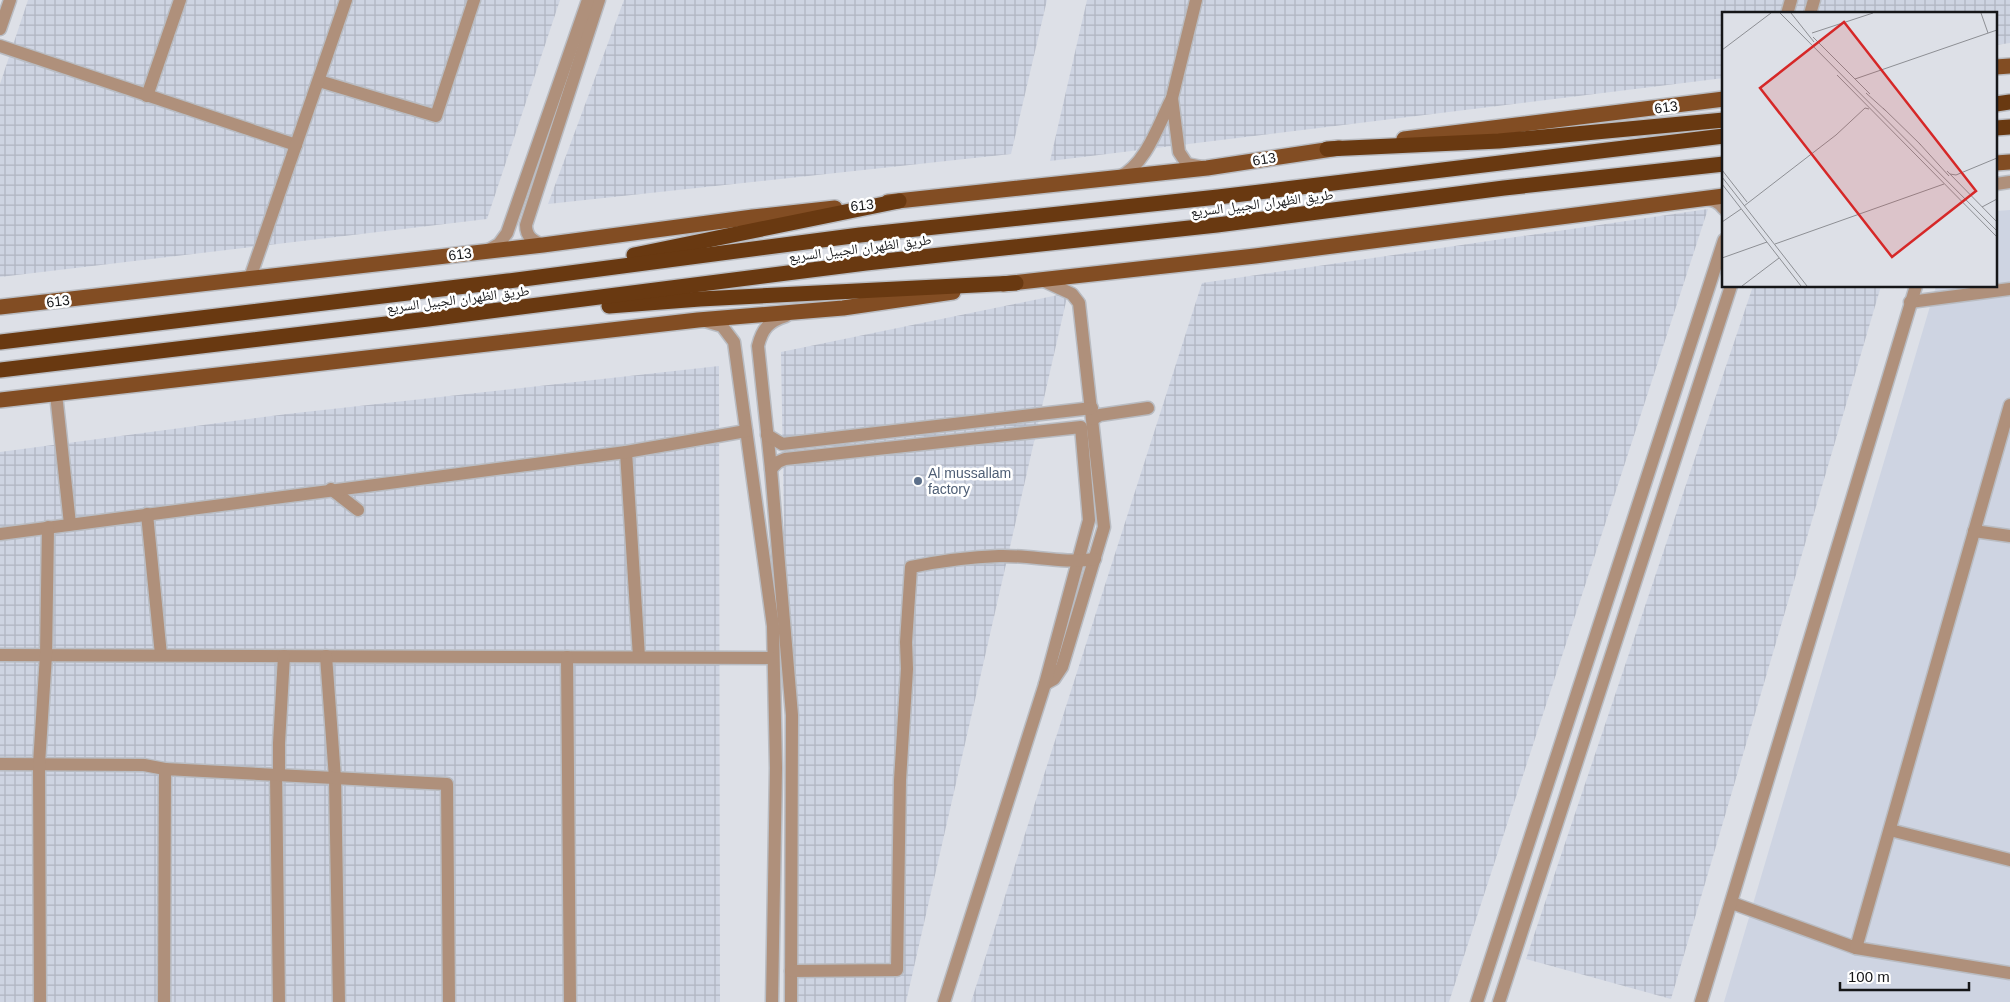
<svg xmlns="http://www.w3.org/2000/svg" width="2010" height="1002" viewBox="0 0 2010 1002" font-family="Arial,'Noto Naskh Arabic',sans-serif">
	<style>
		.built { fill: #ced4e2 }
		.industrial { fill: url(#industrial-grid) }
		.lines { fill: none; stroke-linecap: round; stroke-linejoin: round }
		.minor-casing { stroke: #b9bcc2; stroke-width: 15 }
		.major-casing { stroke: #b9bcc2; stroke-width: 18 }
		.highway-casing { stroke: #b9bcc2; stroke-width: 18 }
		.minor { stroke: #af907b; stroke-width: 12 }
		.major { stroke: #824d23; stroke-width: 15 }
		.highway { stroke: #693911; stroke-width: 15 }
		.service-dot { fill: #5c6f8a; stroke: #fff; stroke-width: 2 }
		.labels { text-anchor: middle; stroke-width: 5; stroke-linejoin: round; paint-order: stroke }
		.street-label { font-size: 14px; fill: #151618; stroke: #fff }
		.service-label { font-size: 14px; fill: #4e5e75; stroke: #fff; text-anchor: start }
		.inset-road { fill: none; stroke: #8d8f94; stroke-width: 1 }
		.view { fill: #d62828; fill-opacity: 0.15; stroke: #d62828; stroke-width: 2.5 }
		.inset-edge { fill: none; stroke: #151618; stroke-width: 2.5 }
	</style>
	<defs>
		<pattern id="industrial-grid" width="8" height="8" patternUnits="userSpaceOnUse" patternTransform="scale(1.25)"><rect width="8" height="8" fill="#ced4e2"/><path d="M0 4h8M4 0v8" fill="none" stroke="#b0b5c1"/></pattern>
	</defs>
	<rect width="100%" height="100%" fill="#dde0e7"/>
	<!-- built -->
	<path class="built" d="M2010,210V1002H1724L1936,286H1996V211Z"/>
	<!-- industrial -->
	<g class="industrial">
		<path d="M28,0H560L487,219L0,277V84Z"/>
		<path d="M624,0H1047L1011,154L548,204Z"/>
		<path d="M1087,0H2010V43L1996,45V14H1724V78L1050,161Z"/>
		<path d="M1708,209L1449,1002H971L1202,283Z"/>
		<path d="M1753,286H1881L1671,999L1526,959Z"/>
		<path d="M1068,293L906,1002H792L781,352Z"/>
		<path d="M719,366L720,1002H0V452L287,414Z"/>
	</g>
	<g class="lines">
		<defs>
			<g id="minor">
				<path d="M1787,14L1791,0"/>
				<path d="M1810,14L1814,0"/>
				<path d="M0,29L10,0"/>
				<path d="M0,46L296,145"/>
				<path d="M319,81L436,116L474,0"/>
				<path d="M147,96L180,0"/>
				<path d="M1172,98L1196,0"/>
				<path d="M1119,177C1146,165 1159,123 1172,98L1179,152L1187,164L1202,167"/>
				<path d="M1996,184L2010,182"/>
				<path d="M1704,199C1713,200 1718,201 1724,209"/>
				<path d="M543,245C533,241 526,237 526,225L599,0"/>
				<path d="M487,251L499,244L507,233L588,0"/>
				<path d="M250,278L346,0"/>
				<path d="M1044,281L1072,294L1079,303L1104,527L1062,667L1054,679L1045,684"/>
				<path d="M1910,302L2010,289"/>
				<path d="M786,316C769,321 762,329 758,346L771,469L792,715L791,1002"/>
				<path d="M705,321L722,326L734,342L773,626L776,768L772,1002"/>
				<path d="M56,394L70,524"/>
				<path d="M1093,419L1100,415L1148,408"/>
				<path d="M767,435L782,444L1092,408"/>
				<path d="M626,452L639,657"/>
				<path d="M771,469L778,462L785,459L1081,427L1089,520L1045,684L944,1002"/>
				<path d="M331,489L358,510"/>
				<path d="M147,514L161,655"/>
				<path d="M1974,531L2010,536"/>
				<path d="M0,534L626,452L746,431"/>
				<path d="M0,655L773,658"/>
				<path d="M326,656L335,778L339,1002"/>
				<path d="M567,657L570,1002"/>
				<path d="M0,764L144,765L165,769"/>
				<path d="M276,774L279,1002"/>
				<path d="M279,775V743L284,656"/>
				<path d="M1890,830L2010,860"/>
				<path d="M1732,903L1856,948L2010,973"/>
				<path d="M1856,948L2010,405"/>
				<path d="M791,971L897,970L900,780L907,669L906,642L911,567C940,561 970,557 999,556C1032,555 1063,564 1095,559"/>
				<path d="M40,1002L39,764L46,655L48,527"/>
				<path d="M164,1002L165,769L447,784L449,1002"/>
				<path d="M1477,1002L1724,240"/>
				<path d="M1499,1002L1731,286"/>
				<path d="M1701,1002L1916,286"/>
			</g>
			<g id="major">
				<path d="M1996,67L2010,66"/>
				<path d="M1404,139L1724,99"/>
				<path d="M1996,163L2010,162"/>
				<path d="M888,202L1207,168L1339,148"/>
				<path d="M1003,284L1255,256L1724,196"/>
				<path d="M0,307L543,245L753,217L835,208"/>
				<path d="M0,400L698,320L843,308L953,292"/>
			</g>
			<g id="highway">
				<path d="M1996,104L2010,102"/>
				<path d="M1996,128L2010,127"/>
				<path d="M1327,149L1499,141L1724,120"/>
				<path d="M634,255L899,201"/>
				<path d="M609,306L700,299L1016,283"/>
				<path d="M0,342L508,281L860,235L1218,197L1724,136"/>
				<path d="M0,370L428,319L866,263L1217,225L1504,188L1724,164"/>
			</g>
		</defs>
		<!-- minor casing -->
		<use href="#minor" class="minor-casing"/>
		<!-- major casing -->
		<use href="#major" class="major-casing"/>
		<!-- highway casing -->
		<use href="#highway" class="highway-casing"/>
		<!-- minor -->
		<use href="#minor" class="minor"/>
		<!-- major -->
		<use href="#major" class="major"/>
		<!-- highway -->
		<use href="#highway" class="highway"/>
	</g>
	<!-- markers -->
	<circle class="service-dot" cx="918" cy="481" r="5"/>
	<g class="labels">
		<!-- street labels -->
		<g class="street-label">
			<text transform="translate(1666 107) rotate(-7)" y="5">613</text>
			<text transform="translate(1264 159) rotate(-9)" y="5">613</text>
			<text transform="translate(1262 203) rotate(-7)" y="5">طريق الظهران الجبيل السريع</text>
			<text transform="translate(862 205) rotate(-6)" y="5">613</text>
			<text transform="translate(860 248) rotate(-7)" y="5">طريق الظهران الجبيل السريع</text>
			<text transform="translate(460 254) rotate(-7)" y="5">613</text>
			<text transform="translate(458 299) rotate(-7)" y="5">طريق الظهران الجبيل السريع</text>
			<text transform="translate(58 301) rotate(-7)" y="5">613</text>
		</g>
		<!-- service labels -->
		<g class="service-label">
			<text x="928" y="478">Al mussallam<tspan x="928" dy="16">factory</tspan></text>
		</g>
	</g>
	<!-- overview -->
	<g transform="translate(1722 12)">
		<rect width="275" height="275" fill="#dde0e7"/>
		<path class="inset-road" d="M58,1L275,219M69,1L92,30M259,1L266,21M90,21L151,1M91,25L148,82M0,38L49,1M115,63L275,225M133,67L275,18M144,81L164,99M161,96L199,133M197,131L227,164M0,158L25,190M225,159L275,210M228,162L234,163L275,146M0,165L85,274M0,172L79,274M22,194L114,123L143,96L147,97M260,195L275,187M0,210L19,197M53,232L222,172M0,246L45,230M20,274L57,246"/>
		<path class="view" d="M122,10L254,179L170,245L38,76Z"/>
		<rect width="275" height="275" class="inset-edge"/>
	</g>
	<!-- scale -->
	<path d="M1840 982v8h129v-8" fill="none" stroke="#151618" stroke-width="2.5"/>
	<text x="1848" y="982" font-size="15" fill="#151618" stroke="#ffffff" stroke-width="4" paint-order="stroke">100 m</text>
</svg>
